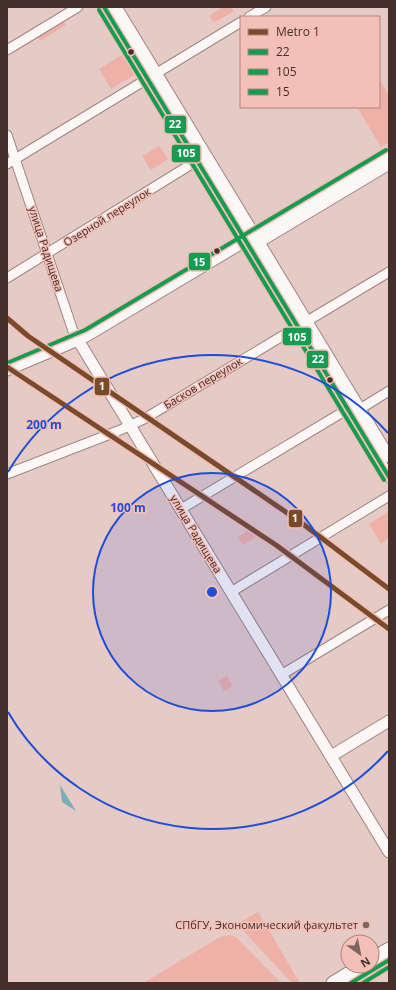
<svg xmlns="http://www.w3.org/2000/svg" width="396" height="990" viewBox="0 0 396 990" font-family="'Open Sans',sans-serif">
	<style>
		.green { fill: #eeb1a8 }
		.water { fill: #77afb7 }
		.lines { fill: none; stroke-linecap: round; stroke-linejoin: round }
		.minor-casing { stroke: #9c8683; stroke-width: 11 }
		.tertiary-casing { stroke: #9c8683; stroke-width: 13 }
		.secondary-casing { stroke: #9c8683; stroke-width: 15 }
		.minor { stroke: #fbf7f6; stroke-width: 9 }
		.tertiary { stroke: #fbf7f6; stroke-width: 11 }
		.secondary { stroke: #fbf7f6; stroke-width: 13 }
		.bus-1-casing { stroke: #f4bfb7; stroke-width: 7 }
		.bus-2-casing { stroke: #f4bfb7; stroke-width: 7 }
		.bus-3-casing { stroke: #f4bfb7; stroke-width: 7 }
		.bus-1 { stroke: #159c51; stroke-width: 4 }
		.bus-2 { stroke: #159c51; stroke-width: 4 }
		.bus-3 { stroke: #159c51; stroke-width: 4 }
		.metro-1-casing { stroke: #f4bfb7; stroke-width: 8 }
		.metro-1 { stroke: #7a4b2a; stroke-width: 5 }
		.ring { fill: none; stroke: #1d4ed8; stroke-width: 2 }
		.bus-dot { fill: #442f2b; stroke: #f4bfb7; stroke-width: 1.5 }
		.poi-dot { fill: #7d6561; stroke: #f4bfb7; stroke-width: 1.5 }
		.labels { text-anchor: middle; stroke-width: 3; stroke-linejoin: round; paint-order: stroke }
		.street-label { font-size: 11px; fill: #442f2b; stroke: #f4bfb7 }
		.poi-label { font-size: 11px; fill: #442f2b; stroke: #f4bfb7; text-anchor: end }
		.centre { fill: #1d4ed8; stroke: #f4bfb7; stroke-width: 2 }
		.ring-label { font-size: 12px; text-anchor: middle; font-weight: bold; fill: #1d4ed8; stroke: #f4bfb7; stroke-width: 3; stroke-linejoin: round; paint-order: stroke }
		.line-badge { stroke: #f4bfb7; stroke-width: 1.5 }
		.badge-label { font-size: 11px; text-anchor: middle; font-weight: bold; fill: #fff }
	</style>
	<rect width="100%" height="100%" fill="#e6cac5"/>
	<!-- green -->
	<g class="green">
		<path d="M223,7H231L234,11L214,23L209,16Z"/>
		<path d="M63,21L66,25L40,41L37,37Z"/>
		<path d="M123,54L136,74L111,89L99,69Z"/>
		<path d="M379,79L389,95V142L381,147L357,107H379Z"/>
		<path d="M159,146L168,159L151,170L142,156Z"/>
		<path d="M389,511V538L381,544L369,524Z"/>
		<path d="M252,528L257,536L243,545L238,537Z"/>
		<path d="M227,676L233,686L224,691L218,681Z"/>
		<path d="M258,912L300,983H292L237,924Z"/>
		<path d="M230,935L236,937L281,983H143L220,937Z"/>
	</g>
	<!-- water -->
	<path class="water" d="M60,785L76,811L62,802Z"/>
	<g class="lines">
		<defs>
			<g id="minor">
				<path d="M249,17L266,7"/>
				<path d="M7,50L78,7"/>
				<path d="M7,135L73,331L78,340"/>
				<path d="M7,164L241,22"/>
				<path d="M7,278L203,157"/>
				<path d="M7,474L118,431L144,419L389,272"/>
				<path d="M181,509L348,409H360L389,391"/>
				<path d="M231,592L389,496"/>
				<path d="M281,675L389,610"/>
			</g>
			<g id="tertiary">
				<path d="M104,7L389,477"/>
				<path d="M116,7L389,457"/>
				<path d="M252,246L389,164"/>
				<path d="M78,340L389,852"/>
				<path d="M7,370L78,340L88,335L389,155"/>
				<path d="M331,756L389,721"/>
			</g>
			<g id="secondary">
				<path d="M372,959L389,949"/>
				<path d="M333,983L361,966"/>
				<path d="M351,983L389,960"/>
			</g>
		</defs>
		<!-- minor casing -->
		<use href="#minor" class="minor-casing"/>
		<!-- tertiary casing -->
		<use href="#tertiary" class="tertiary-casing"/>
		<!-- secondary casing -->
		<use href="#secondary" class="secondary-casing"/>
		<!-- minor -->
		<use href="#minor" class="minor"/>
		<!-- tertiary -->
		<use href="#tertiary" class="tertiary"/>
		<!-- secondary -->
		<use href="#secondary" class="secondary"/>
		<defs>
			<g id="bus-1">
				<path d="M104,7L389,477"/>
				<path d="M351,983L389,960"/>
			</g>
			<g id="bus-2">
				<path d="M99,10L384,480"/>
				<path d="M363,983L389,967"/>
			</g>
			<path id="bus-3" d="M7,363L85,330L386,150"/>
		</defs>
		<!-- bus-1 casing -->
		<use href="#bus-1" class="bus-1-casing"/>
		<!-- bus-2 casing -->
		<use href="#bus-2" class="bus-2-casing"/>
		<!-- bus-3 casing -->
		<use href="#bus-3" class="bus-3-casing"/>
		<!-- bus-1 -->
		<use href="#bus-1" class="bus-1"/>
		<!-- bus-2 -->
		<use href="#bus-2" class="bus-2"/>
		<!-- bus-3 -->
		<use href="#bus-3" class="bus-3"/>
		<defs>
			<g id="metro-1">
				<path d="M7,318L28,336L299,521L389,589"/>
				<path d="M7,367L276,545L389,629"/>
			</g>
		</defs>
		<!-- metro-1 casing -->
		<use href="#metro-1" class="metro-1-casing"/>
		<!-- metro-1 -->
		<use href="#metro-1" class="metro-1"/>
	</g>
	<!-- distance rings -->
	<circle cx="212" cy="592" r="119" fill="#1d4ed8" fill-opacity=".12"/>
	<g class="ring">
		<circle cx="212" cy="592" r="119"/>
		<path d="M388 751A237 237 0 0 1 8 712M8 472A237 237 0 0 1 388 433"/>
	</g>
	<!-- markers -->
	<g class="bus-dot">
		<circle cx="131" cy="52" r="3.5"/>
		<circle cx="217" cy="251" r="3.5"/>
		<circle cx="330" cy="380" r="3.5"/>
	</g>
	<circle class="poi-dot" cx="366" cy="925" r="4"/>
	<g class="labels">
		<!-- street labels -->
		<g class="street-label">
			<text transform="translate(107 217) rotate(-32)" y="4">Озерной переулок</text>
			<text transform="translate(46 249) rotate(72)" y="4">улица Радищева</text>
			<text transform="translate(203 383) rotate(-31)" y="4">Басков переулок</text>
			<text transform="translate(196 534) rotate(59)" y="4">улица Радищева</text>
		</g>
		<!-- poi labels -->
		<g class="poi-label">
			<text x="358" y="929">СПбГУ, Экономический факультет</text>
		</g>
	</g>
	<circle cx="212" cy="592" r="6" class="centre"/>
	<g class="ring-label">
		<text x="44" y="429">200 m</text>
		<text x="128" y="512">100 m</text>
	</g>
	<g class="line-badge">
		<rect x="164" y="115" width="23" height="19" rx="4" fill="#159c51"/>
		<rect x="171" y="144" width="30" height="19" rx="4" fill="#159c51"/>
		<rect x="188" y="252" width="23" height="19" rx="4" fill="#159c51"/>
		<rect x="282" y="327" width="30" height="19" rx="4" fill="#159c51"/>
		<rect x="306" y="350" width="23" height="19" rx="4" fill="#159c51"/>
		<rect x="94" y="377" width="16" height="19" rx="4" fill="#7a4b2a"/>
		<rect x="288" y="509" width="15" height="19" rx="4" fill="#7a4b2a"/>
	</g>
	<g class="badge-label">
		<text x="175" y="128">22</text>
		<text x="186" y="157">105</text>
		<text x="199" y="266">15</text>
		<text x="297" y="341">105</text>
		<text x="318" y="363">22</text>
		<text x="102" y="390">1</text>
		<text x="295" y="522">1</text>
	</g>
	<!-- border -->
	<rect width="396" height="990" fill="none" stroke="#442f2b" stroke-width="16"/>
	<!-- legend -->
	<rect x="240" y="16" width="140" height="92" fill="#f4bfb7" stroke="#ae857f"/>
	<rect x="248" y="29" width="20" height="6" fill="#7a4b2a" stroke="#ae857f"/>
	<text x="276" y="36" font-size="12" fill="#442f2b">Metro 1</text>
	<rect x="248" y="49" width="20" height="6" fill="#159c51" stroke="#ae857f"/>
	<text x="276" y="56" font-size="12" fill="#442f2b">22</text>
	<rect x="248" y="69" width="20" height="6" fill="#159c51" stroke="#ae857f"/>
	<text x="276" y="76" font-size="12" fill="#442f2b">105</text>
	<rect x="248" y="89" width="20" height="6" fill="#159c51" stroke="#ae857f"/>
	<text x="276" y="96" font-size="12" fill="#442f2b">15</text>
	<!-- north arrow -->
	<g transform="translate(360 954) rotate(147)"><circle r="19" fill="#f4bfb7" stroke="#ae857f"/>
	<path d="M0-3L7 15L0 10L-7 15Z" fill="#7d6561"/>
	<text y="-6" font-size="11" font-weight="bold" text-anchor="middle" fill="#442f2b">N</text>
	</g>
</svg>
